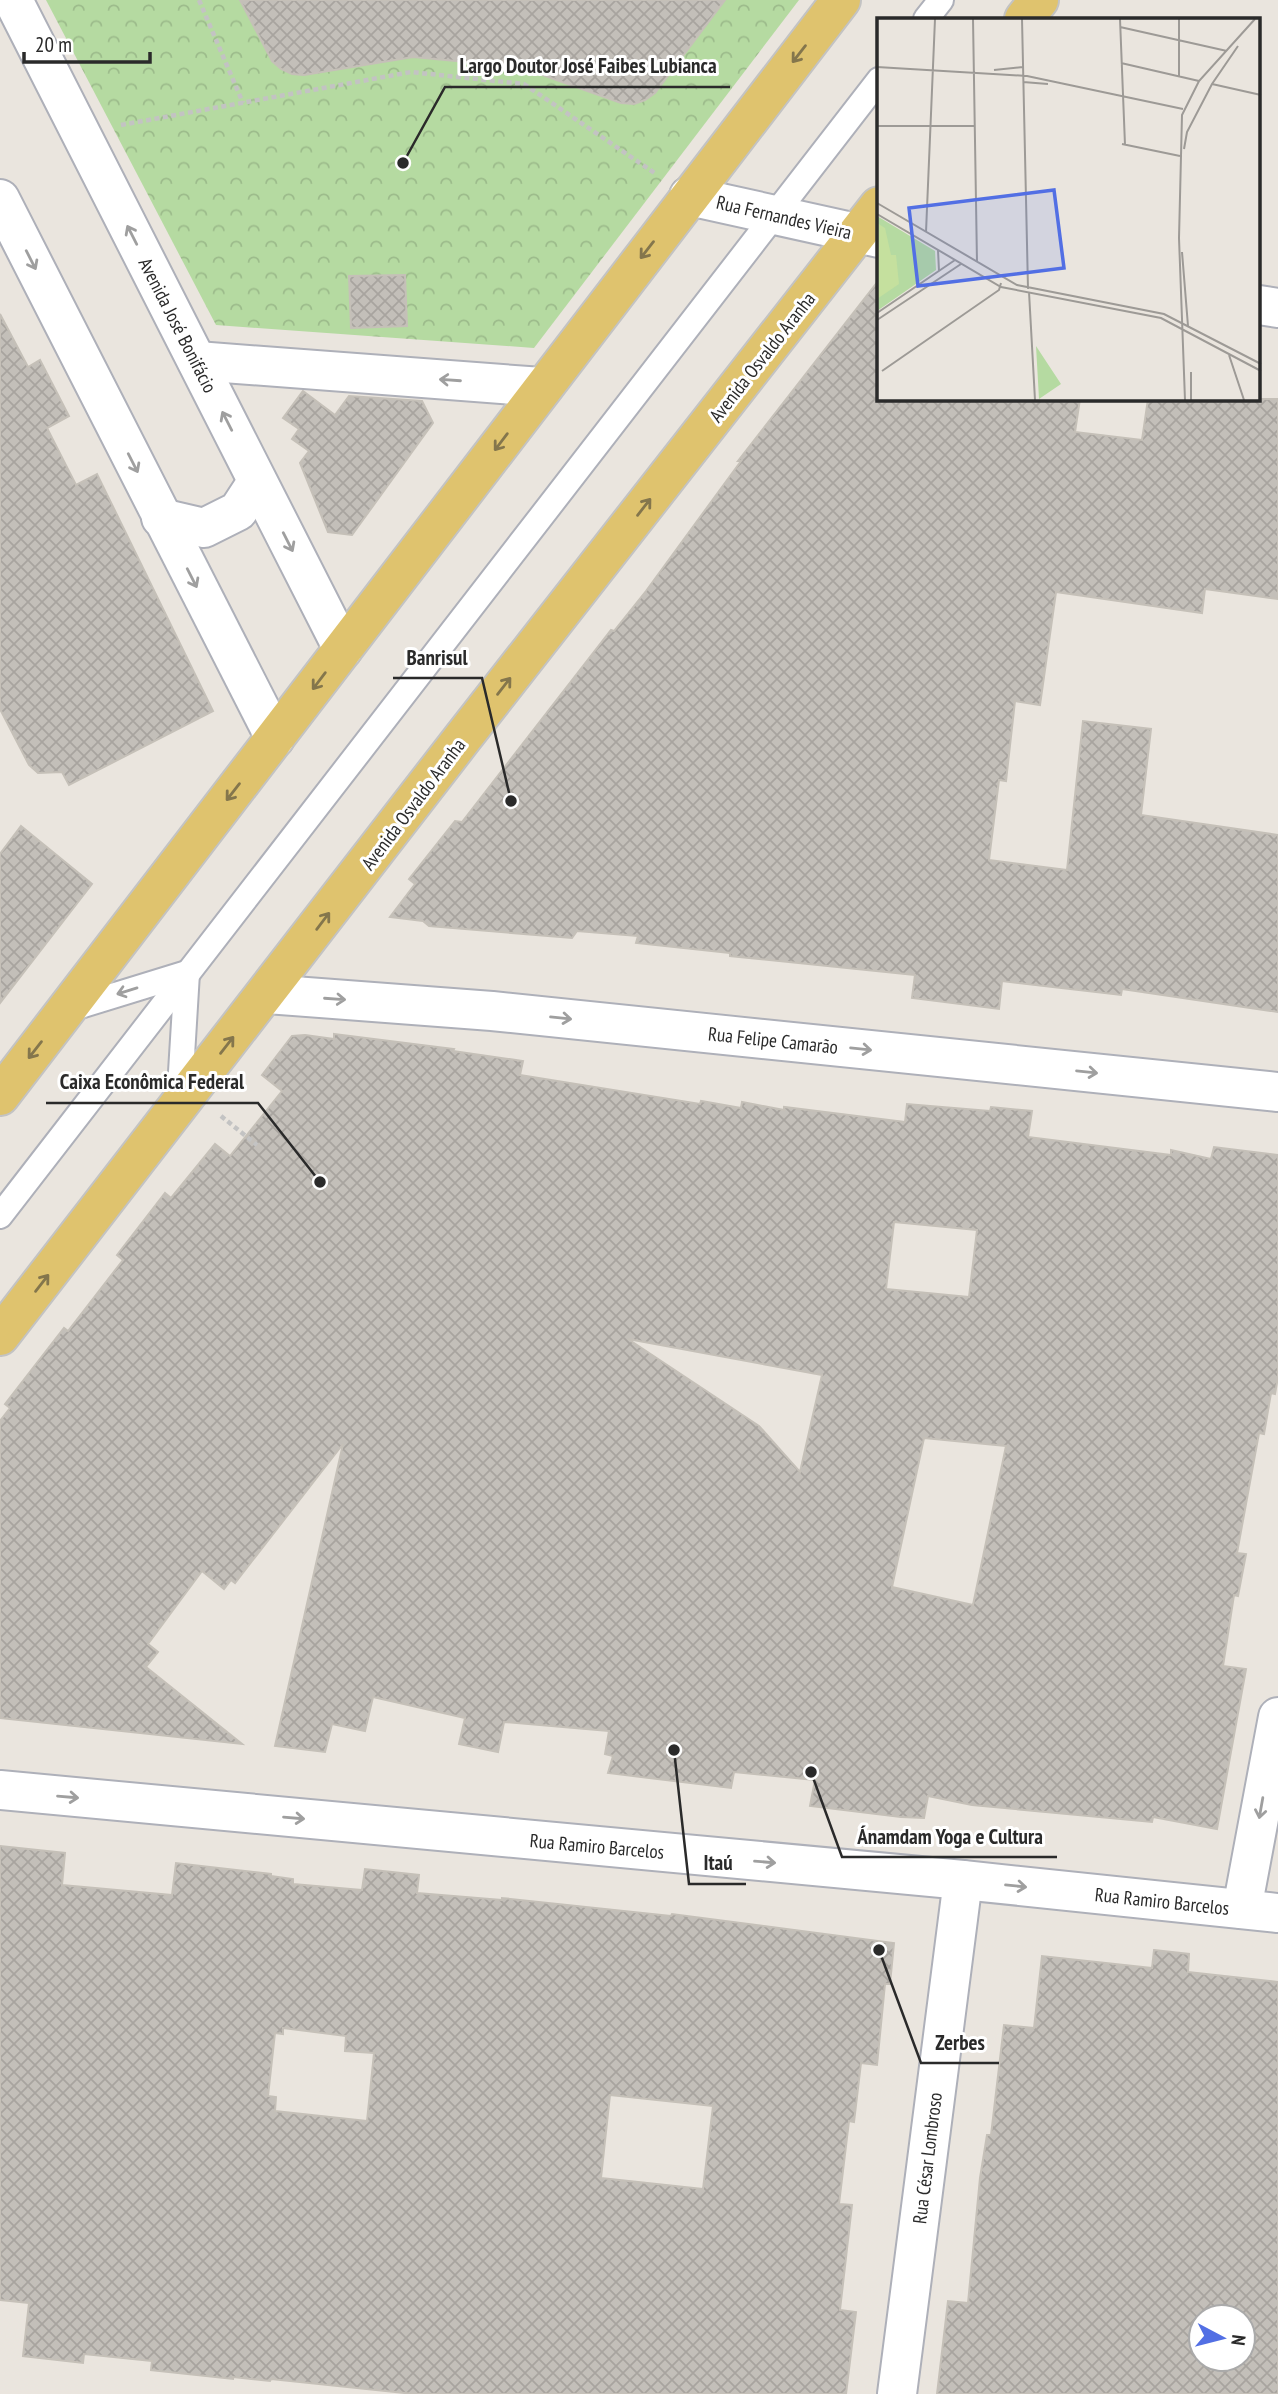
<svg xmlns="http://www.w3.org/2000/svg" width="1278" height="2394" viewBox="0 0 1278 2394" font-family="'PT Sans Narrow',sans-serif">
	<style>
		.park { fill: url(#park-crowns) }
		.building { fill: url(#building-cross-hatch); stroke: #c5c0b8; stroke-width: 2; fill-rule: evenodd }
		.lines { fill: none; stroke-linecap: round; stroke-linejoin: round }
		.service-casing { stroke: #aeb0b9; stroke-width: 28 }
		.minor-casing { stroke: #aeb0b9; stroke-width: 42 }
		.tertiary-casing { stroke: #aeb0b9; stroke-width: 42 }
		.primary-casing { stroke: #c3c3c3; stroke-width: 42 }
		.path { stroke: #c3c3c3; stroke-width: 4.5; stroke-dasharray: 5 3.5; stroke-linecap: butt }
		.service { stroke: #fff; stroke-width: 24 }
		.minor { stroke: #fff; stroke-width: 38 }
		.tertiary { stroke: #fff; stroke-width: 38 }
		.primary { stroke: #dfc36e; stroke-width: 38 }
		.oneway { stroke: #84764c }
		.oneway2 { stroke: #9f9f9f }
		.labels { text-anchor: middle; stroke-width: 6; stroke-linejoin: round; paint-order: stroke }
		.street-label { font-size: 19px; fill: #2a2a2a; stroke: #fff }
		.inset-road { fill: none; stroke: #9d9a96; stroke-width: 2 }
		.view { fill: #526fe4; fill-opacity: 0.15; stroke: #526fe4; stroke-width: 3.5 }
		.inset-edge { fill: none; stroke: #2a2a2a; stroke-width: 3.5 }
		.leader { fill: none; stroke: #2a2a2a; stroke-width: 2.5 }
		.callout-dot { fill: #2a2a2a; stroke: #fff; stroke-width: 2.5 }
		.callout-label { font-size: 21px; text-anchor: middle; font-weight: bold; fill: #2a2a2a; stroke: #fff; stroke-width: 6; stroke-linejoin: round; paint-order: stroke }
	</style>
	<defs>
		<pattern id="park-crowns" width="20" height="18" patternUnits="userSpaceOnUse" patternTransform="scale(1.75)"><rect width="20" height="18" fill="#b5daa1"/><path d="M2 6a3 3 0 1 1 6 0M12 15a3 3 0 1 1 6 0" fill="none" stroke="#9cbb8b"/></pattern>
		<pattern id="building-cross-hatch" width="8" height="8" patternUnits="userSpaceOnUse" patternTransform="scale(1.75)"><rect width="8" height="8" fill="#c3bfb9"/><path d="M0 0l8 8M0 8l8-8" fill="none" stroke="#a8a49f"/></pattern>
	</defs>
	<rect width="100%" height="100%" fill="#eae5de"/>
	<!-- park -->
	<path class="park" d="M46,0H799L534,348L216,325Z"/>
	<!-- building -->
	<g class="building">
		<path d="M240,0H725L655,93L645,100L634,104L621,103L520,67L413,57L304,75L292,74L281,69L272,61Z"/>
		<path d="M405,275L407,326L351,328L349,276Z"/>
		<path d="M879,280V399H1080L1075,432L1142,440L1148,399H1278V599L1205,589L1202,613L1056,592L1040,705L1015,701L1006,781L999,780L989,860L1067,870L1083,721L1151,729L1141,815L1278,835V1012L1122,989L1121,995L1002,981L999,1009L912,998L915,975L730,956V953L636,943L638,936L577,931L572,938L429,926L423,921L390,917L415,884L409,879L455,821L462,822L611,630L614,631L646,591L741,461H738Z"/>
		<path d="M0,314L28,367L40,360L69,416L47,428L76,485L97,474L213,711L69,785L62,772L38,773L29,765L0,709Z"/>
		<path d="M303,391L335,415L349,396L422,401L433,423L352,535L328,532L300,463L309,451L292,439L299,429L283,418Z"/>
		<path d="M21,826L92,884L0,1003V854Z"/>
		<path d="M334,1034L454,1049L453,1051L523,1061L520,1075L700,1104L701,1101L741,1108L742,1102L784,1110V1107L905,1122L907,1104L990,1111L991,1107L1032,1111L1028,1137L1171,1155V1150L1211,1159L1214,1147L1278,1155V1377L1275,1394L1271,1393L1264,1434L1259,1433L1237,1553L1246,1554L1238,1596L1234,1595L1223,1666L1246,1669L1217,1829L1153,1817L1152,1822L972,1805L928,1796L924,1818L901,1817L810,1806L815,1780L734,1772L731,1788L608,1773L613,1756L605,1754L609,1731L504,1722L498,1752L459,1744L465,1718L373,1697L365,1731L332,1724L325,1752L275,1746L343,1444L235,1583L231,1580L224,1589L202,1571L148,1644L158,1652L146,1667L242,1744L0,1718V1421L10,1408L5,1404L64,1328L68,1331L123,1260L117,1255L165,1193L171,1198L215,1144L230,1156L282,1091L262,1075L292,1036L305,1035L334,1039ZM894,1222L977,1230L969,1297L886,1289ZM628,1339L822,1375L800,1472L759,1426ZM924,1438L1006,1446L973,1605L892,1587Z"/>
		<path d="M0,1846L65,1853L62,1885L172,1895L176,1863L271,1874V1876L293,1879V1884L362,1890L365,1869L419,1875L417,1893L502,1900V1898L671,1916L672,1914L894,1943L890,1984H885L877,2065L861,2063L854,2122L849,2121L839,2204L852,2205L840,2310L856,2312L846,2394H414L271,2379L270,2381L233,2377V2379L151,2370L152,2361L84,2354L83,2363L23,2356L29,2303L0,2300ZM283,2028L346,2036L345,2051L374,2053L367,2121L275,2111L276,2097L268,2096L275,2033L283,2034ZM610,2095L713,2106L703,2189L601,2178Z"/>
		<path d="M1154,1950L1189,1954L1188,1972L1278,1982V2394H937L948,2301L968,2303L980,2178L987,2135H991L1004,2025L1034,2028L1042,1956L1152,1968ZM1201,2317H1243V2359H1201Z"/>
	</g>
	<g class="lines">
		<defs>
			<g id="service">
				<path d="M926,19L941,0"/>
				<path d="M67,1010L187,973"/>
				<path d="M179,1105L187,973"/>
				<path d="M0,1216L879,80"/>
			</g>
			<g id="minor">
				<path d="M1242,1909L1278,1717"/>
				<path d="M897,2394L963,1880"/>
			</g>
			<g id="tertiary">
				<path d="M13,0L343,649"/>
				<path d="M689,196L879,238"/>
				<path d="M0,199L275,738"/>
				<path d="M1259,305L1278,308"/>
				<path d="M197,361L542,387"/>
				<path d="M161,518L204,528L238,511L257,482"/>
				<path d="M267,994L492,1011L1278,1092"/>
				<path d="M0,1790L963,1880L1278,1913"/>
			</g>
			<g id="primary">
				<path d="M1024,19L1039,0"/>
				<path d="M0,1096L841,0"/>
				<path d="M0,1336L461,740L879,206"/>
			</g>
		</defs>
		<!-- service casing -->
		<use href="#service" class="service-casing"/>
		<!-- minor casing -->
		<use href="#minor" class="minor-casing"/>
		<!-- tertiary casing -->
		<use href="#tertiary" class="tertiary-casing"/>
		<!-- primary casing -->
		<use href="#primary" class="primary-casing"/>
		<!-- path -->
		<g class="path">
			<path d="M199,0L243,103"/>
			<path d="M121,125L411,72L524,84L656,174"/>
			<path d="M221,1116L257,1145"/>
		</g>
		<!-- service -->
		<use href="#service" class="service"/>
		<!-- minor -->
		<use href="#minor" class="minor"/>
		<!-- tertiary -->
		<use href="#tertiary" class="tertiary"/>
		<!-- primary -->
		<use href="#primary" class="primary"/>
	</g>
	<!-- one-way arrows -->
	<defs><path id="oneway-shaft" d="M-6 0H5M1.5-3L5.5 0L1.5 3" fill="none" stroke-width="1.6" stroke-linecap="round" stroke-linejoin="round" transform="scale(1.75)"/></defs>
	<g class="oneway">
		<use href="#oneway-shaft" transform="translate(799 54) rotate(128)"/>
		<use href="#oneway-shaft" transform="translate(647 250) rotate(128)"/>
		<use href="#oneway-shaft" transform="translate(501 442) rotate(127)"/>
		<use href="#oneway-shaft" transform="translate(644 507) rotate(-52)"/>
		<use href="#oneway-shaft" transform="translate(319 681) rotate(127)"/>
		<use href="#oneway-shaft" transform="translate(504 686) rotate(-52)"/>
		<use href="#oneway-shaft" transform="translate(233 792) rotate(128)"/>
		<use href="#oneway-shaft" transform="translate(323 921) rotate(-53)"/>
		<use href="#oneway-shaft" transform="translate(227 1045) rotate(-52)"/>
		<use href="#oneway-shaft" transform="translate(35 1050) rotate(128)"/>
		<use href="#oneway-shaft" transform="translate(42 1283) rotate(-52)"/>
	</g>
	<g class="oneway2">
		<use href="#oneway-shaft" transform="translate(132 235) rotate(-117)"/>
		<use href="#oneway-shaft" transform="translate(31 260) rotate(63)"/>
		<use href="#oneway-shaft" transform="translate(450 380) rotate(-176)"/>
		<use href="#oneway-shaft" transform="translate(227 421) rotate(-117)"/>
		<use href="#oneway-shaft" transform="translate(133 463) rotate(63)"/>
		<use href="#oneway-shaft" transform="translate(288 542) rotate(63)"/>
		<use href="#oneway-shaft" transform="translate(192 578) rotate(63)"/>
		<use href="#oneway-shaft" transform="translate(127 991) rotate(163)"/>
		<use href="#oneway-shaft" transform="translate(335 999) rotate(4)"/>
		<use href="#oneway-shaft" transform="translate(561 1018) rotate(6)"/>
		<use href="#oneway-shaft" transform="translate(861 1049) rotate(6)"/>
		<use href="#oneway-shaft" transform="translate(1087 1072) rotate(6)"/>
		<use href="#oneway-shaft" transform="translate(68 1797) rotate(5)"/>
		<use href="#oneway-shaft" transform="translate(1261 1808) rotate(100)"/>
		<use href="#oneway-shaft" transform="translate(294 1818) rotate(5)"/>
		<use href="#oneway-shaft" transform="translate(765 1862) rotate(5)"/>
		<use href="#oneway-shaft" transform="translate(1016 1886) rotate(6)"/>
	</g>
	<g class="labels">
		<!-- street labels -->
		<g class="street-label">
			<text transform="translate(784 217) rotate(13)" y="7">Rua Fernandes Vieira</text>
			<text transform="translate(178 325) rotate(63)" y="7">Avenida José Bonifácio</text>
			<text transform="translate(762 357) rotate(-52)" y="7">Avenida Osvaldo Aranha</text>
			<text transform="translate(413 804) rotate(-53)" y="7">Avenida Osvaldo Aranha</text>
			<text transform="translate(773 1040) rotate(6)" y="7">Rua Felipe Camarão</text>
			<text transform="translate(597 1846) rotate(5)" y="7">Rua Ramiro Barcelos</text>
			<text transform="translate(1162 1901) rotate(6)" y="7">Rua Ramiro Barcelos</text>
			<text transform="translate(927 2158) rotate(-83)" y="7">Rua César Lombroso</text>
		</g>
	</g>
	<!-- overview -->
	<g transform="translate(877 18)">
		<rect width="383" height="383" fill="#eae5de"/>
		<path d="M0,198L58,233L59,252L0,293ZM159,328L184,366L162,381Z" fill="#b5daa1"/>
		<path d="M0,205L8,210L14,237H19L22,266L0,281Z" fill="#c5e09e"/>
		<path class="inset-road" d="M96,1L100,244M145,1L151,271M243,1L248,127M302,1V59M243,9L350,33M244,45L322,63M0,49L150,58L306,91M117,52L146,49M146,64L171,66M335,66L384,77M0,108H97M245,126L303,138M307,131L310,114L335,66L361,28M0,185L140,267L287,296L384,346M0,196L124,269L284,300L384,353M49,214L58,1M61,232L62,253M305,234L311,308M152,274L158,382M0,295L78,242M0,302L84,246M352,337L367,382M5,353L122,272L124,265M308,382L302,220L305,97L322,63L378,1M314,382V354"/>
		<path class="view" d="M177,172L187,250L41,268L32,190Z"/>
		<rect width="383" height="383" class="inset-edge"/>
	</g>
	<!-- callouts -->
	<path class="leader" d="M403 163L445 87H730M511 801L482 678H393M320 1182L258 1103H46M811 1772L842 1857H1057M674 1750L689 1884H746M879 1950L921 2063H999"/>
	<g class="callout-dot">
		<circle cx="403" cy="163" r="7"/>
		<circle cx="511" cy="801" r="7"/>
		<circle cx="320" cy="1182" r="7"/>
		<circle cx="811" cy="1772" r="7"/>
		<circle cx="674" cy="1750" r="7"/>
		<circle cx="879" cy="1950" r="7"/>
	</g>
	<g class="callout-label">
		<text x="588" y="73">Largo Doutor José Faibes Lubianca</text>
		<text x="437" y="665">Banrisul</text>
		<text x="152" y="1089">Caixa Econômica Federal</text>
		<text x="950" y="1844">Ánamdam Yoga e Cultura</text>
		<text x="718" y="1870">Itaú</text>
		<text x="960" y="2050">Zerbes</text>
	</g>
	<!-- north arrow -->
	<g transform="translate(1222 2338) rotate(97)"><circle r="33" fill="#ffffff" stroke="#aaaaaa" stroke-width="2"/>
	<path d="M0-5L12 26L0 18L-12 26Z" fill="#526fe4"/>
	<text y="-10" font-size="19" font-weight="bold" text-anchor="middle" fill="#2a2a2a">N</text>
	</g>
	<!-- scale -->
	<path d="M24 52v10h126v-10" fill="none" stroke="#2a2a2a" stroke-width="3.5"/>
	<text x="35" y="52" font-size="21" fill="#2a2a2a" stroke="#ffffff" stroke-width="5" paint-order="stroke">20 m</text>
</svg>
